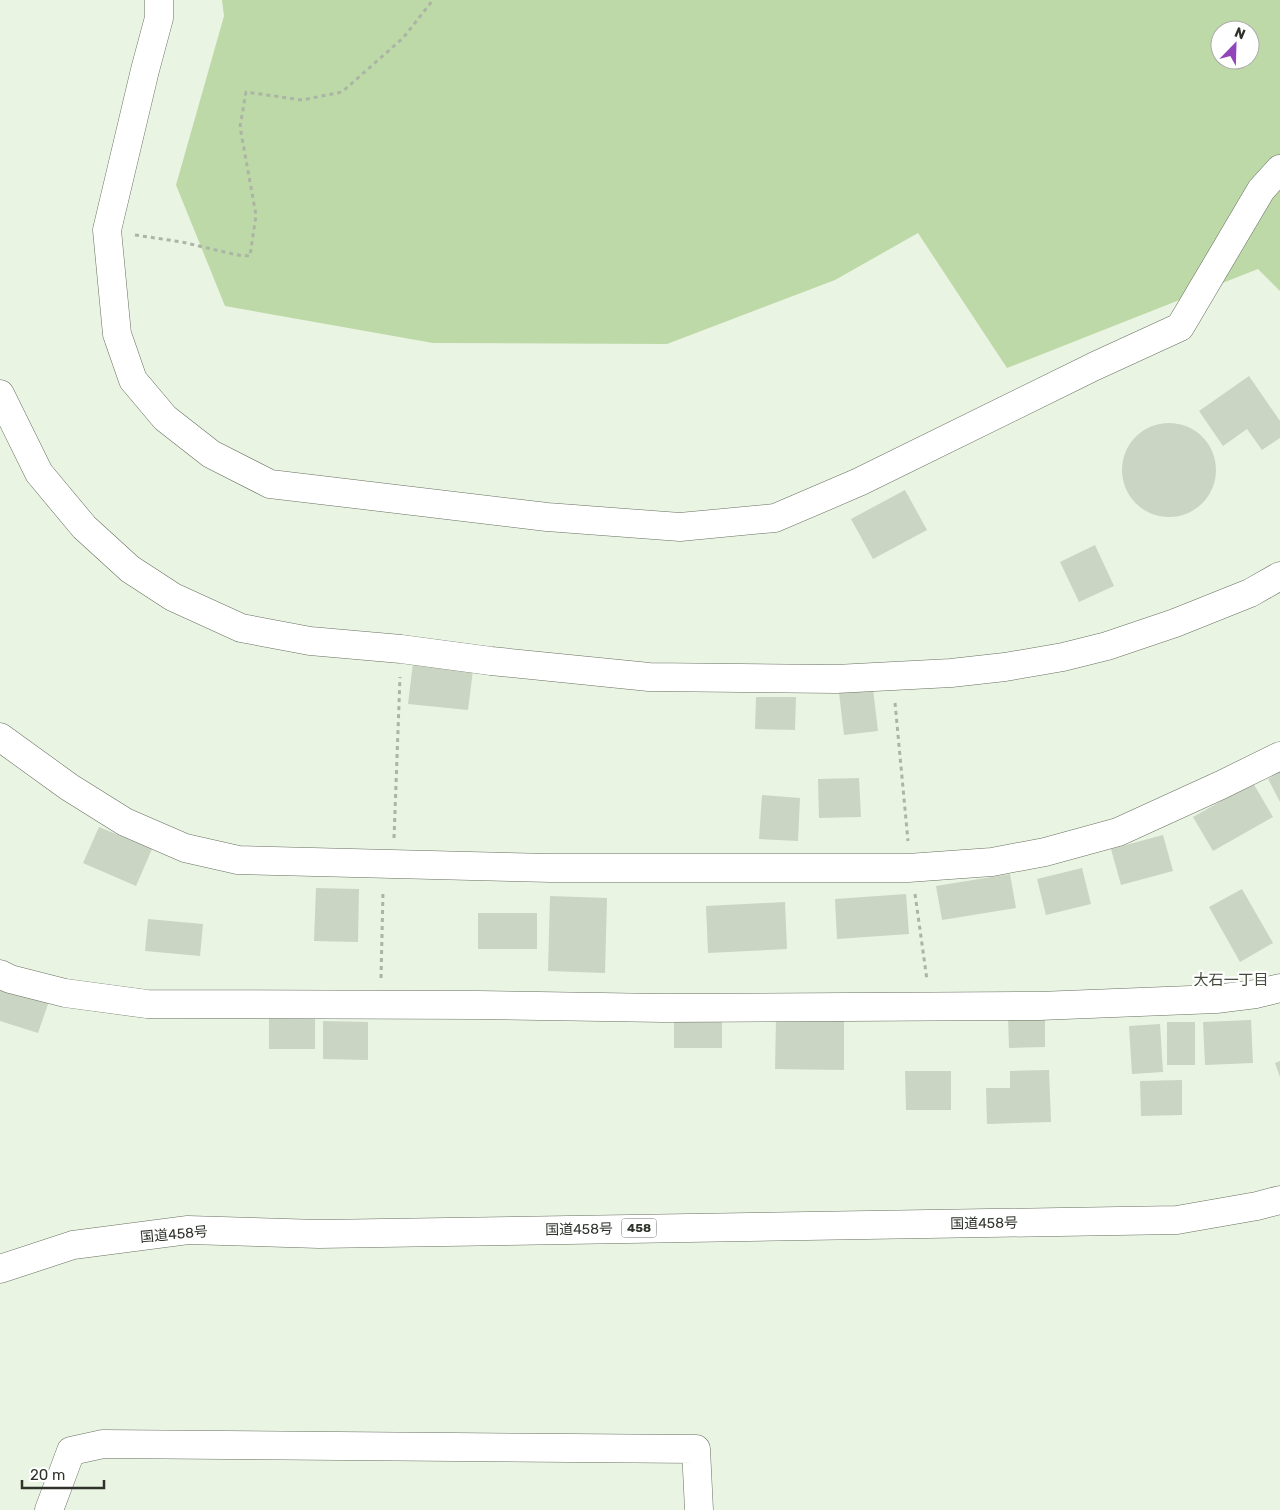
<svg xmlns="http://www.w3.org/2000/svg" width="1280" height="1510" viewBox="0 0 1280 1510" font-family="Rubik,'Noto Sans JP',sans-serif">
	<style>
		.green { fill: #bdd9a7; fill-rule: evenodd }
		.building { fill: #cbd5c3 }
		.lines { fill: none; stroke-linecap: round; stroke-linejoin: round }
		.minor-casing { stroke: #677060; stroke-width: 29 }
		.highway-casing { stroke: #677060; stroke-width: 29 }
		.path { stroke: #acb4a6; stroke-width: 3; stroke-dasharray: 4 4; stroke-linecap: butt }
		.minor { stroke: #fff; stroke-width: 28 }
		.highway { stroke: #fff; stroke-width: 28 }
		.labels { text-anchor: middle; stroke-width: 4.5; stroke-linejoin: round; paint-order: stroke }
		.shield { fill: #fff; stroke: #6d706b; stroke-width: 1 }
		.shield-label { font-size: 12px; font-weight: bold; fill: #2f332c }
		.street-label { font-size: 14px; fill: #2f332c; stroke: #fff }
		.neighbourhood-label { font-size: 15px; fill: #424a3c; stroke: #fff }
	</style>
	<rect width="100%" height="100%" fill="#eaf4e2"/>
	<!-- green -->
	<path class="green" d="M222,0H1280V291L1258,269L1007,368L918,233L835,280L667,344L433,343L225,306L176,185L224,16ZM1220,30H1250V60H1220Z"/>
	<!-- building -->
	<g class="building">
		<path d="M1249,376L1280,421V438L1262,450L1247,429L1223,446L1199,411Z"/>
		<circle cx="1169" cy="470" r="47"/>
		<path d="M905,490L927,530L873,559L851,519Z"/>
		<path d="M1095,545L1114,586L1079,602L1060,562Z"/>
		<path d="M413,663L473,670L468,710L408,704Z"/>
		<path d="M873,689L878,731L844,735L839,693Z"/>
		<path d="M756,697H796L795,730L755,729Z"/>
		<path d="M1280,772V802L1268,779Z"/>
		<path d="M859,778L861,817L819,818L818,779Z"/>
		<path d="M1253,783L1273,817L1213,851L1193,817Z"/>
		<path d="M762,795L800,798L798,841L759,839Z"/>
		<path d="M99,827L152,849L136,886L83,863Z"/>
		<path d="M1163,835L1173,871L1121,885L1111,849Z"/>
		<path d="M1082,868L1091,904L1046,915L1037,879Z"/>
		<path d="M1010,874L1016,908L942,920L936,886Z"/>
		<path d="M316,888L359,889L358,942L314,941Z"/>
		<path d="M1242,889L1273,943L1240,962L1209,907Z"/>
		<path d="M906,894L909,934L837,939L835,899Z"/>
		<path d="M550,896L607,898L605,973L548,971Z"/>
		<path d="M785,902L787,949L708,953L706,906Z"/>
		<rect x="478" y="913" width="59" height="36"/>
		<path d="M148,919L203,924L200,956L145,951Z"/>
		<path d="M0,985L49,1001L38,1033L0,1021Z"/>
		<path d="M269,1015L315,1016V1049H269Z"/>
		<path d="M1045,1016V1047L1009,1048L1008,1017Z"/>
		<path d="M776,1017L844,1018V1070L775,1069Z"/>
		<rect x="674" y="1020" width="48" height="28"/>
		<path d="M1251,1020L1253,1063L1205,1065L1203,1022Z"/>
		<path d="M323,1021L368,1022V1060L323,1059Z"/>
		<rect x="1167" y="1022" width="28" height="43"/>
		<path d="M1160,1024L1163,1072L1132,1074L1129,1026Z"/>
		<path d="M1280,1061V1077L1275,1063Z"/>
		<path d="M1049,1070L1051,1122L987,1124L986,1088H1010V1071Z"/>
		<path d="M905,1071H951V1110H906Z"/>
		<path d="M1182,1080V1115L1141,1116L1140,1081Z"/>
	</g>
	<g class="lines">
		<defs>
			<g id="minor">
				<path d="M159,0V18L145,70L107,230L117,334L133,380L165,418L211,454L270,484L547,517L680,527L775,518L859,482L1095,366L1180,327L1261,190L1280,169"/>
				<path d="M0,394L39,473L84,527L130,569L173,597L241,628L310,641L401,649L491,661L649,677L836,679L951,673L1005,667L1063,657L1107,646L1175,623L1250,593L1280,576"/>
				<path d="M0,737L69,787L125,822L185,848L238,860L551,868H908L992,862L1045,852L1118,832L1221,785L1280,756"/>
				<path d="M0,974L10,979L65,993L147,1004L479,1005L663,1008L1039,1006L1216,999L1256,994L1280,988"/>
				<path d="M49,1510L71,1451L103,1444L696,1449L699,1510"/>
			</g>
			<path id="highway" d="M0,1269L73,1245L188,1230L319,1234L1177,1220L1257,1206L1280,1200"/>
		</defs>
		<!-- minor casing -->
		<use href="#minor" class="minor-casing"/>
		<!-- highway casing -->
		<use href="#highway" class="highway-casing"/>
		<!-- path -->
		<g class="path">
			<path d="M135,235L182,242L237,255L250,256L256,215L240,127L246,92L302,100L342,92L403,38L433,0"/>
			<path d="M895,703L908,841"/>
			<path d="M394,838L400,677"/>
			<path d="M915,894L927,980"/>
			<path d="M381,978L383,892"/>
		</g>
		<!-- minor -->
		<use href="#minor" class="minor"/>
		<!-- highway -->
		<use href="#highway" class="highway"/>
	</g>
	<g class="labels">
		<!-- shield labels -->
		<rect class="shield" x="621.5" y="1218.5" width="35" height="19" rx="4"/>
		<g class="shield-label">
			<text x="639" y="1232">458</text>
		</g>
		<!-- street labels -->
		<g class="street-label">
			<text transform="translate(984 1223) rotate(-1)" y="5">国道458号</text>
			<text transform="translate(579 1229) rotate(-1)" y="5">国道458号</text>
			<text transform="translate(174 1234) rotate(-5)" y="5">国道458号</text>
		</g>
		<!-- neighbourhood labels -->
		<g class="neighbourhood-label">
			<text x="1231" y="985">大石一丁目</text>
		</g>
	</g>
	<!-- north arrow -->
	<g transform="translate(1235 45) rotate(23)"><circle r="24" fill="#ffffff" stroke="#acadab"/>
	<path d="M0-4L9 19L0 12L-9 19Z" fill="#9046b8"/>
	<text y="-8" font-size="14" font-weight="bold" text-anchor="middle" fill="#2f332c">N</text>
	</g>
	<!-- scale -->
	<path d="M22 1480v8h82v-8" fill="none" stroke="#2f332c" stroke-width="2.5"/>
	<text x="30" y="1480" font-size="15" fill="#2f332c" stroke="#ffffff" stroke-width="4" paint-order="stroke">20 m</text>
</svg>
